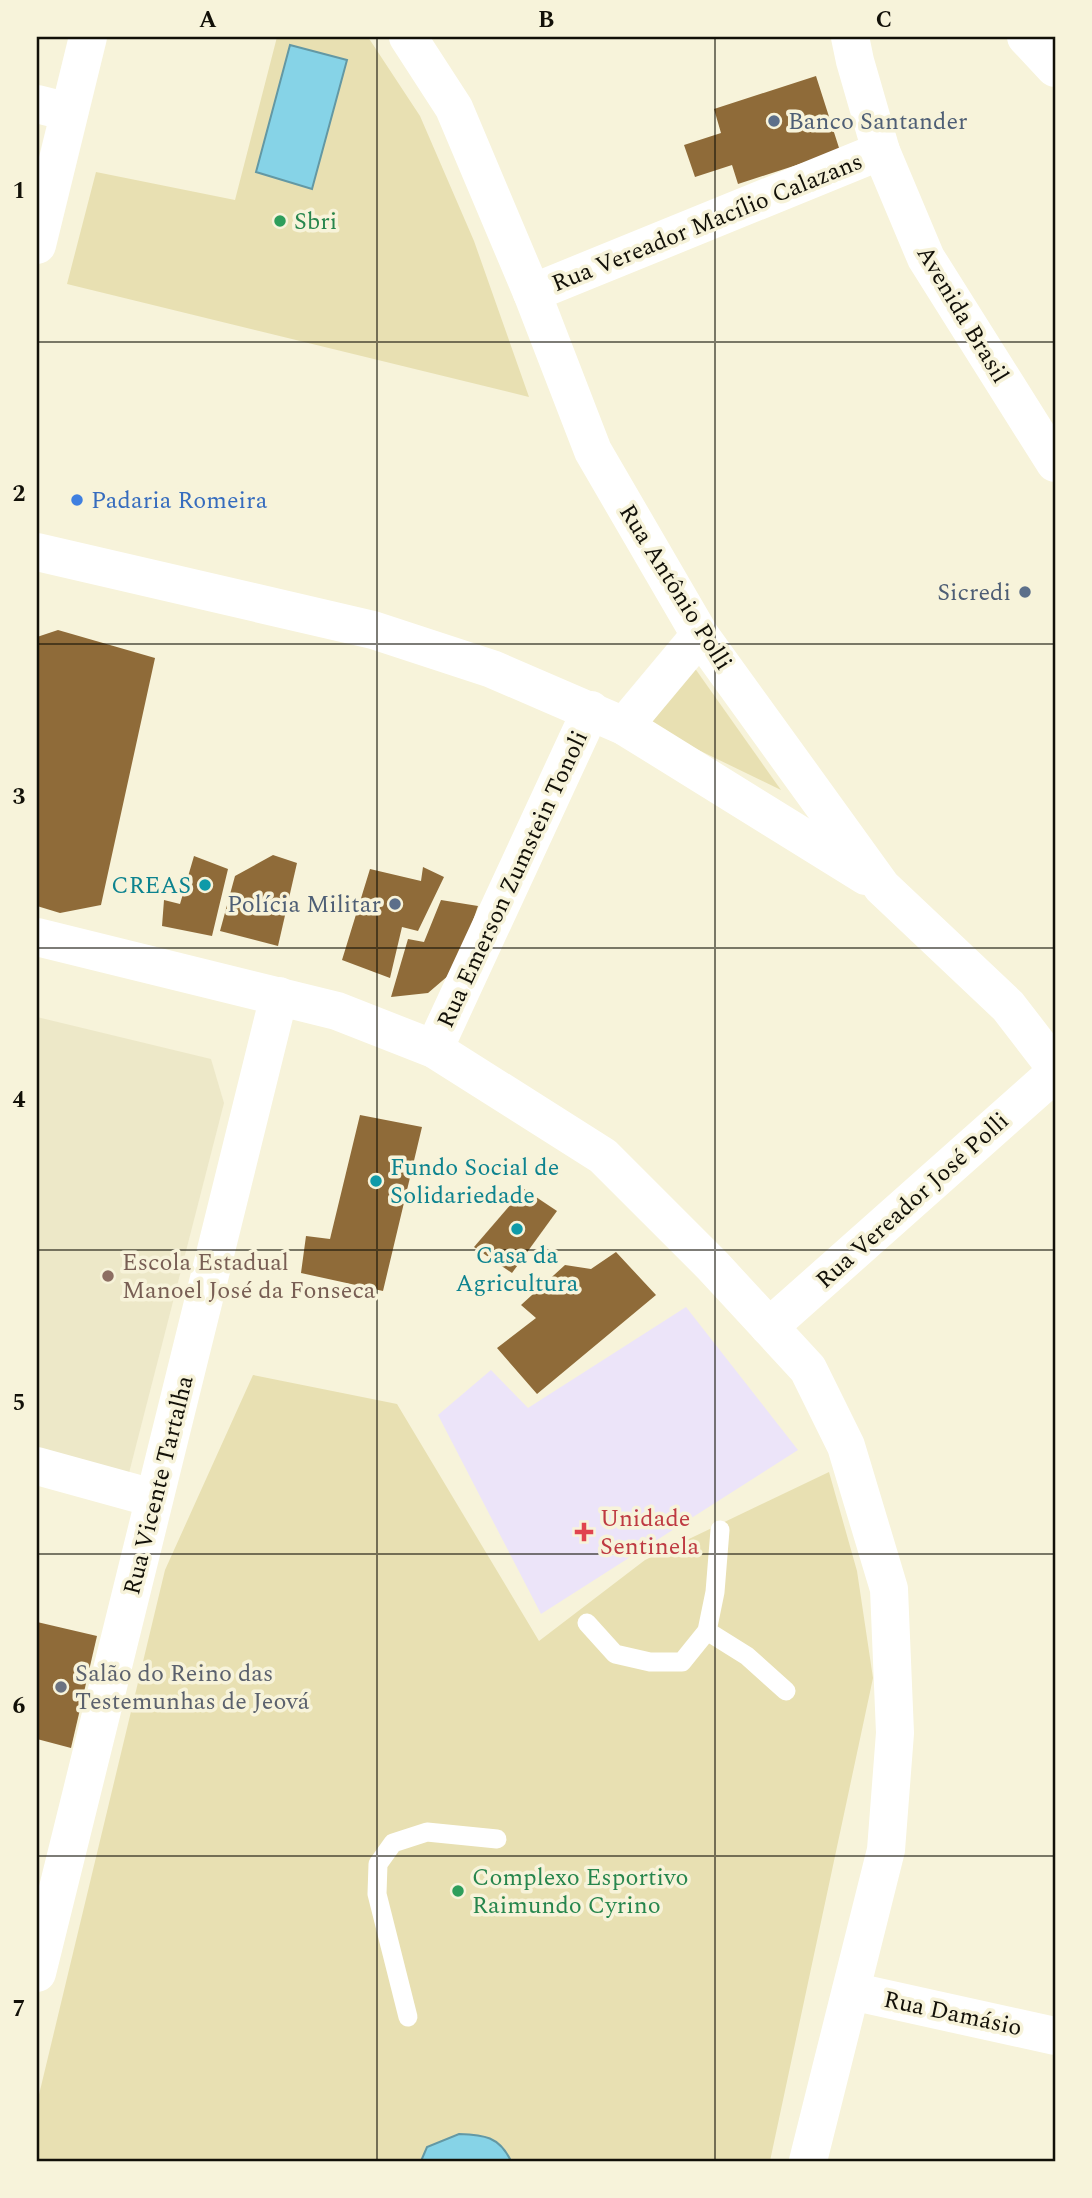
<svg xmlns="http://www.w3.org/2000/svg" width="1092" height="2198" viewBox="0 0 1092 2198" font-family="Spectral,serif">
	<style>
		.built { fill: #ede8c8 }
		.medical { fill: #ece4f9 }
		.green { fill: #e8e0b2 }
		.water { fill: #86d3e7; stroke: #6398a4; stroke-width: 2 }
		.building { fill: #8f6b39 }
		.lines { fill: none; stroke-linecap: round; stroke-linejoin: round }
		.lane { stroke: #fff; stroke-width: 19 }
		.street { stroke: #fff; stroke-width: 38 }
		.secondary { stroke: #fff; stroke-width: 38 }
		.primary { stroke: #fff; stroke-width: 38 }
		.grid { fill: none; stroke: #121008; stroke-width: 2; stroke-opacity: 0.55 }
		.service-dot { fill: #5c6f8a; stroke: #f7f3da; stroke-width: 2.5 }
		.leisure-dot { fill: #2e9e5b; stroke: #f7f3da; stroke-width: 2.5 }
		.shop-dot { fill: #3f7fe0; stroke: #f7f3da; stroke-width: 2.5 }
		.culture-dot { fill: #0f9aa8; stroke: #f7f3da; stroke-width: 2.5 }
		.education-dot { fill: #8d6e63; stroke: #f7f3da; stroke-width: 2.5 }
		.health-dot { fill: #e0444e; stroke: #f7f3da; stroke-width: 2.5 }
		.worship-dot { fill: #6b7280; stroke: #f7f3da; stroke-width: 2.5 }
		.labels { text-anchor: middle; stroke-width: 7; stroke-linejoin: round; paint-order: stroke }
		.service-label { font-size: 24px; fill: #4e5e75; stroke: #f7f3da; text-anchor: end }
		.leisure-label { font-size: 24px; fill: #27864d; stroke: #f7f3da; text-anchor: start }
		.street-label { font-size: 24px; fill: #121008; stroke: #f7f3da }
		.shop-label { font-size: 24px; fill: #366cbe; stroke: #f7f3da; text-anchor: start }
		.culture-label { font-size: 24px; fill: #0d838f; stroke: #f7f3da; text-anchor: end }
		.education-label { font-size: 24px; fill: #785e54; stroke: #f7f3da; text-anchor: start }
		.health-label { font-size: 24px; fill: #be3a42; stroke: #f7f3da; text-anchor: start }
		.worship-label { font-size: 24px; fill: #5b616d; stroke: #f7f3da; text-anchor: start }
		.neatline { fill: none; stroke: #121008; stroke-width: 2.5 }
		.grid-label { font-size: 23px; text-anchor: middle; font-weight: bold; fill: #121008 }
	</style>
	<rect width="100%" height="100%" fill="#f7f3da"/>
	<!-- built -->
	<path class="built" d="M37,1017L211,1059L224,1103L129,1473L37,1448Z"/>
	<!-- medical -->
	<path class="medical" d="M686,1307L798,1450L541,1614L438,1415L491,1370L528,1408Z"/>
	<!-- green -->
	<g class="green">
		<path d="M277,37H368L420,116L474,241L529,397L67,284L96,172L235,200Z"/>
		<path d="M694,667L781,790L649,726Z"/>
		<path d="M253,1375L397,1404L539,1641L645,1560L829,1472L857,1571L873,1678L770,2161H37V2103L165,1570Z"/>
	</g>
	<!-- water -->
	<g class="water">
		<path d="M290,45L347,60L312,189L256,172Z"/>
		<path d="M459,2134C484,2135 499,2136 511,2161H421L427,2147Z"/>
	</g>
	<!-- building -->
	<g class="building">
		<path d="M816,76L840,151L738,184L732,165L695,177L684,145L721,133L714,109Z"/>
		<path d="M58,630L155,658L101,905L60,913L37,906V637Z"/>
		<path d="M273,855L297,863L278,946L220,931L235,876Z"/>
		<path d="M194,856L228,869L212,936L162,926L164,900L180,904Z"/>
		<path d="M423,867L444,877L418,931L402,927L390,978L342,960L370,869L421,881Z"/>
		<path d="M441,900L478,906L463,950L449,975L428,993L391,997L408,939L424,942Z"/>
		<path d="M360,1115L422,1127L383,1291L301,1273L306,1236L330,1239Z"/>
		<path d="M524,1189L557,1211L512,1273L474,1247Z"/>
		<path d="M616,1252L656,1295L537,1394L497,1348L536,1318L521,1305L565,1265L591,1269Z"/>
		<path d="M37,1622L97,1636L71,1748L37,1739Z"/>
	</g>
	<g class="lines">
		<!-- lane -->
		<g class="lane">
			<path d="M587,1623L615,1654L650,1662H682L707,1631L715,1592L720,1530"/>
			<path d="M707,1631L747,1656L786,1691"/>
			<path d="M408,2017L377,1894L378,1864L393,1843L427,1832L497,1839"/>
		</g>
		<!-- street -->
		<g class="street">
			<path d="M37,104L69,112"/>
			<path d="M532,293L881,151"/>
			<path d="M37,937L337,1011L434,1049L603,1156L713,1266L808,1369L846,1446L889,1589L895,1733L886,1850L808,2161"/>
			<path d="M434,1049L591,710"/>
			<path d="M769,1327L1055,1073"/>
			<path d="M37,1466L153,1498"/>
			<path d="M37,1973L279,996"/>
			<path d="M851,1991L1055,2036"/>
		</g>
		<!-- secondary -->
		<g class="secondary">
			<path d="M408,37L454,108L532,293L593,451L700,635L882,887L1008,1006L1055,1067"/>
			<path d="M37,245L88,37"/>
			<path d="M37,552L373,630L492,669L624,726L866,876"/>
			<path d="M624,726L700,635"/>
		</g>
		<!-- primary -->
		<g class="primary">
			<path d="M850,37L855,61L881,151L926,258L1055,463"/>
			<path d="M1026,37L1055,68"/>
		</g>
	</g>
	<!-- grid -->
	<path class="grid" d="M377,37V2161M715,37V2161M37,342H1055M37,644H1055M37,948H1055M37,1250H1055M37,1554H1055M37,1856H1055"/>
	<!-- markers -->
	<g class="service-dot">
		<circle cx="774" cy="121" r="7"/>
		<circle cx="1025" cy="592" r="7"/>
		<circle cx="395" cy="904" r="7"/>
	</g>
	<g class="leisure-dot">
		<circle cx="280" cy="221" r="7"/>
		<circle cx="458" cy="1891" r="7"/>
	</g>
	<circle class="shop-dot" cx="77" cy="500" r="7"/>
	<g class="culture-dot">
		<circle cx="205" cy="885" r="7"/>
		<circle cx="376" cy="1181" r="7"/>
		<circle cx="517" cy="1229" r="7"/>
	</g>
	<circle class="education-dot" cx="108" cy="1276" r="7"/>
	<path class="health-dot" d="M580.5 1521.5h7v7h7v7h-7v7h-7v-7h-7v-7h7z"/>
	<circle class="worship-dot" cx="61" cy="1687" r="7"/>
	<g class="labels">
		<!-- service labels -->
		<g class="service-label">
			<text x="788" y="129" text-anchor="start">Banco Santander</text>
			<text x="1011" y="600">Sicredi</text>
			<text x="381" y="912">Polícia Militar</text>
		</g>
		<!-- leisure labels -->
		<g class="leisure-label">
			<text x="294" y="229">Sbri</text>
			<text x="472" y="1885">Complexo Esportivo<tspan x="472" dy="28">Raimundo Cyrino</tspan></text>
		</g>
		<!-- street labels -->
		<g class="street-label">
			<text transform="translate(707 222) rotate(-22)" y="8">Rua Vereador Macílio Calazans</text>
			<text transform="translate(963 314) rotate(59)" y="8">Avenida Brasil</text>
			<text transform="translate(676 587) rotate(58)" y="8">Rua Antônio Polli</text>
			<text transform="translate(512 879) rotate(-65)" y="8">Rua Emerson Zumstein Tonoli</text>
			<text transform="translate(912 1200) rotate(-42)" y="8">Rua Vereador José Polli</text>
			<text transform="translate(158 1485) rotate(-76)" y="8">Rua Vicente Tartalha</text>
			<text transform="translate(953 2013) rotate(12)" y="8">Rua Damásio</text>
		</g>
		<!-- shop labels -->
		<g class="shop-label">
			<text x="91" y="508">Padaria Romeira</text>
		</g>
		<!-- culture labels -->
		<g class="culture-label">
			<text x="191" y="893">CREAS</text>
			<text x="390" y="1175" text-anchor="start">Fundo Social de<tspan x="390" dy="28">Solidariedade</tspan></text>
			<text x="517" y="1263" text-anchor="middle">Casa da<tspan x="517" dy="28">Agricultura</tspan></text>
		</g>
		<!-- education labels -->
		<g class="education-label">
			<text x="122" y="1270">Escola Estadual<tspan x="122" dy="28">Manoel José da Fonseca</tspan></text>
		</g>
		<!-- health labels -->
		<g class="health-label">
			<text x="600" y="1526">Unidade<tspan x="600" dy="28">Sentinela</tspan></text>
		</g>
		<!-- worship labels -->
		<g class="worship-label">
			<text x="75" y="1681">Salão do Reino das<tspan x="75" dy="28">Testemunhas de Jeová</tspan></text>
		</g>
	</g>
	<!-- border -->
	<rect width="1092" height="2198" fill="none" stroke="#f7f3da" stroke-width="77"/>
	<rect x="38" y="38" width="1016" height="2122" class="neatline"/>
	<g class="grid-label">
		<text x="208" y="27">A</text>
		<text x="546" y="27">B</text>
		<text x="884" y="27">C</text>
		<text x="19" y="198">1</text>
		<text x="19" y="501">2</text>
		<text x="19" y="804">3</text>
		<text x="19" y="1107">4</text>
		<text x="19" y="1410">5</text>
		<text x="19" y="1713">6</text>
		<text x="19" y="2016">7</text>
	</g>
</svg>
